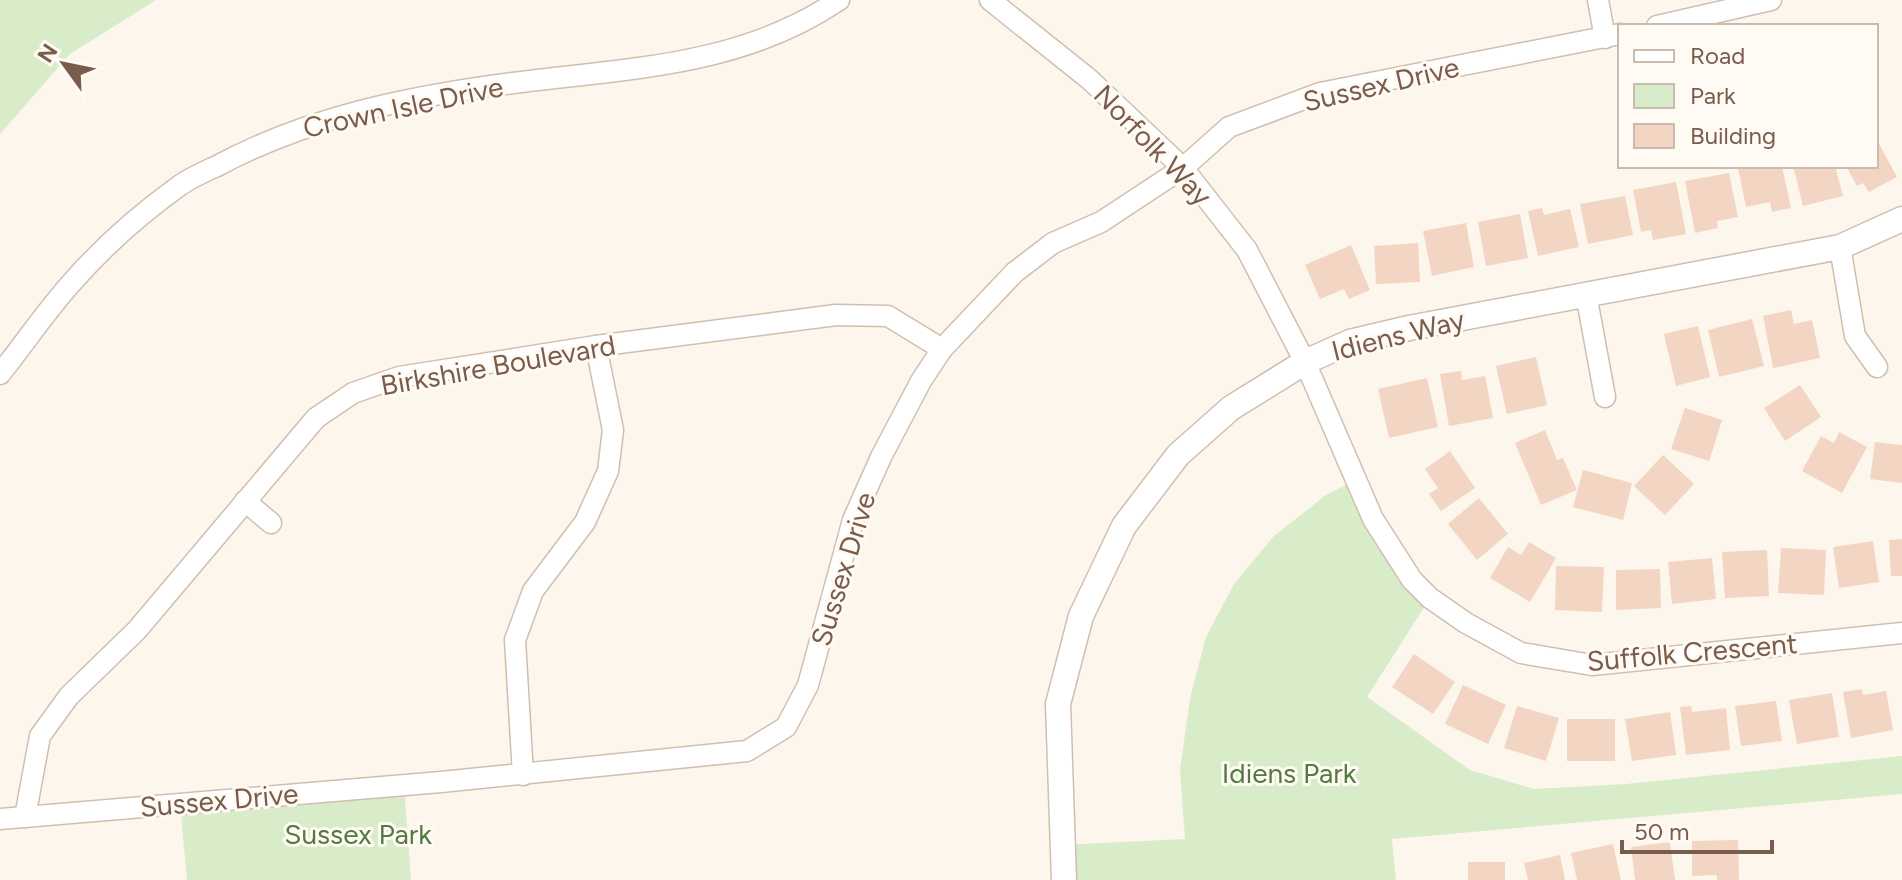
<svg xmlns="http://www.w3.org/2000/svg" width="1902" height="880" viewBox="0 0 1902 880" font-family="Figtree,sans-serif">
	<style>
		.green { fill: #d8ecc9 }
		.building { fill: #f3d5c3 }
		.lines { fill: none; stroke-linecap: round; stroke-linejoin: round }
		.minor-casing { stroke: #d1beb0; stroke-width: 23 }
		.tertiary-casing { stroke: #d1beb0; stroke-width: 27 }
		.minor { stroke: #fff; stroke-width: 20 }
		.tertiary { stroke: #fff; stroke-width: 24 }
		.labels { text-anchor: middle; stroke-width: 6; stroke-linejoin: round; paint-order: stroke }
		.street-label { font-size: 28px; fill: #7a5c4d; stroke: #fffaf3 }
		.park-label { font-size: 28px; fill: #537a41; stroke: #fffaf3 }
	</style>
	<rect width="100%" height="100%" fill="#fdf6ec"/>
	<!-- green -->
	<g class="green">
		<path d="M0,0H156L70,54L0,134Z"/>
		<path d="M1355,480L1430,598L1367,697L1470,770L1534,789L1626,784L1902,756V794L1392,839L1396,880H1064L1061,845L1185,839L1180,770L1190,698L1206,637L1234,584L1274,536L1326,495Z"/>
		<path d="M404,785L411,880H187L180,804Z"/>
	</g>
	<!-- building -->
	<g class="building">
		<path d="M1876,138L1897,177L1869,192L1863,183L1857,186L1846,166H1876Z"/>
		<path d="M1749,166H1782L1791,208L1772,212L1770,202L1746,207L1738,168Z"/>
		<path d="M1793,166H1835L1843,196L1803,206Z"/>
		<path d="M1729,173L1738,217L1717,221L1718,228L1695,233L1685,181Z"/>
		<path d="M1676,182L1686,234L1653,240L1651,230L1641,232L1633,190Z"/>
		<path d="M1625,196L1633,235L1588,244L1580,204Z"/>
		<path d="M1542,208L1544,215L1570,209L1579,247L1538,256L1528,211Z"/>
		<path d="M1520,214L1528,258L1486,266L1478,222Z"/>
		<path d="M1466,223L1474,267L1432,276L1423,231Z"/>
		<path d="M1418,243L1420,282L1376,284L1374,246Z"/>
		<path d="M1351,245L1370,290L1349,299L1344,289L1320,299L1305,265Z"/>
		<path d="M1791,310L1794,324L1812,320L1820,358L1773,368L1763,316Z"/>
		<path d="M1752,319L1764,366L1719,377L1708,330Z"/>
		<path d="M1698,326L1710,377L1676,386L1664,334Z"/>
		<path d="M1536,357L1547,405L1507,414L1496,366Z"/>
		<path d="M1461,371L1462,380L1485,376L1493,418L1449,426L1440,374Z"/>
		<path d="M1427,378L1438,427L1389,438L1378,389Z"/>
		<path d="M1800,385L1821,417L1785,441L1764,408Z"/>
		<path d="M1685,408L1722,420L1709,461L1671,449Z"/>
		<path d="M1545,430L1557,460L1563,458L1577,490L1541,505L1515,443Z"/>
		<path d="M1839,432L1867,447L1842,493L1802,471L1821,436L1834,443Z"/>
		<path d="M1875,442L1902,445V483L1870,479Z"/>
		<path d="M1450,451L1475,488L1441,511L1429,494L1438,488L1425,469Z"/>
		<path d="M1663,455L1694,484L1665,515L1634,486Z"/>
		<path d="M1583,470L1632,483L1623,520L1573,507Z"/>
		<path d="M1479,498L1508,534L1477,560L1448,524Z"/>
		<path d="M1902,539V576H1891L1889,540Z"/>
		<path d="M1873,541L1879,582L1839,588L1833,547Z"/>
		<path d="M1529,542L1556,558L1530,602L1490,578L1508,547L1521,555Z"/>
		<path d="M1781,548L1826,550L1824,595L1778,593Z"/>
		<path d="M1767,550L1769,596L1725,598L1722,552Z"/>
		<path d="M1712,558L1716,599L1672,604L1668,562Z"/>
		<path d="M1556,566L1604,567L1602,612L1555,610Z"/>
		<path d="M1660,569L1661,608L1616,610V570Z"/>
		<path d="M1414,654L1455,682L1433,714L1392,687Z"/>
		<path d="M1463,685L1506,705L1488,744L1445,724Z"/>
		<path d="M1862,689L1863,695L1886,691L1893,730L1851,738L1843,692Z"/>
		<path d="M1832,693L1839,737L1797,744L1789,700Z"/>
		<path d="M1776,701L1782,741L1741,746L1735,706Z"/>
		<path d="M1517,706L1559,718L1546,761L1504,748Z"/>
		<path d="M1691,706L1692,712L1726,708L1730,750L1686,755L1680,707Z"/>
		<path d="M1670,712L1676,755L1632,761L1625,719Z"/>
		<rect x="1567" y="719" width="48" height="42"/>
		<path d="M1738,840L1739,880H1717V875L1692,876V841Z"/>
		<path d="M1670,842L1675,880H1635L1631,847Z"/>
		<path d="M1613,844L1621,880H1577L1571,853Z"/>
		<path d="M1560,855L1565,880H1528L1524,863Z"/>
		<rect x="1468" y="862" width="37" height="18"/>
	</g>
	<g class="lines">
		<defs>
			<g id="minor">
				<path d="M990,0L1089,79L1183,168L1247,250L1305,362L1373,519L1412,580L1430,598L1466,623L1521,653L1592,665L1902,633"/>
				<path d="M1598,0L1605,38"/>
				<path d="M1657,26L1771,0"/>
				<path d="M1840,247L1855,336L1877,367"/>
				<path d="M1586,294L1605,397"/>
				<path d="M0,374C25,343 48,308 75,279C105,245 143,212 179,186C190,178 204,172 217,166C308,117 411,96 513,83C628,68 740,67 839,0"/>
				<path d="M245,501L271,523"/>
				<path d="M523,775L515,640L533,591L585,522L608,471L613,430L596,346"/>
				<path d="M25,817L40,736L69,696L137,630L316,418L353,393L399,377L596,346L836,315L888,316L942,349"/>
				<path d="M0,819L441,782L747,751L786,727L808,685L853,520L881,457L921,381L942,349L1015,272L1053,243L1101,222L1183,168L1229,127L1320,93L1620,34"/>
			</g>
			<path id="tertiary" d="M1064,880L1058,704L1081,616L1124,526L1178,455L1231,408L1305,362L1350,342L1409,328L1840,247L1902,219"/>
		</defs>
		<!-- minor casing -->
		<use href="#minor" class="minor-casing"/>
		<!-- tertiary casing -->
		<use href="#tertiary" class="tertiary-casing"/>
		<!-- minor -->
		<use href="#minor" class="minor"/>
		<!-- tertiary -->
		<use href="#tertiary" class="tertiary"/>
	</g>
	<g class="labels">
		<!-- street labels -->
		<g class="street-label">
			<text transform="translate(1381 84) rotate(-13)" y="10">Sussex Drive</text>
			<text transform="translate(403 107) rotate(-12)" y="10">Crown Isle Drive</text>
			<text transform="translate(1153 145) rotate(46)" y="10">Norfolk Way</text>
			<text transform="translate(1398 335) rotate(-14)" y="10">Idiens Way</text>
			<text transform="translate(498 365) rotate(-10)" y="10">Birkshire Boulevard</text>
			<text transform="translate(843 569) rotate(-73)" y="10">Sussex Drive</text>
			<text transform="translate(1692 652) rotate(-5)" y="10">Suffolk Crescent</text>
			<text transform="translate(219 800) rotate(-5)" y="10">Sussex Drive</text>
		</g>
		<!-- park labels -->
		<g class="park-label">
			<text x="1289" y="783">Idiens Park</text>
			<text x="358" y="844">Sussex Park</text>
		</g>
	</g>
	<!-- legend -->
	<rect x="1618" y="24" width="260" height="144" fill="#fffaf3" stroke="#cabbb1" stroke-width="2"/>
	<rect x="1634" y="50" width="40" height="12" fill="#ffffff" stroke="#cabbb1" stroke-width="2"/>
	<text x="1690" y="64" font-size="24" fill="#7a5c4d">Road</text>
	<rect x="1634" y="84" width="40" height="24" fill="#d8ecc9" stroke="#cabbb1" stroke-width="2"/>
	<text x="1690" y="104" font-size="24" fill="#7a5c4d">Park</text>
	<rect x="1634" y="124" width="40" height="24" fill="#f3d5c3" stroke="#cabbb1" stroke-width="2"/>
	<text x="1690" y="144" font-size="24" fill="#7a5c4d">Building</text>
	<!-- north arrow -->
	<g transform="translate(64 64) rotate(303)" stroke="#fffaf3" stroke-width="6" paint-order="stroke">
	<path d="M0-6L14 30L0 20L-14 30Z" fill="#7a5c4d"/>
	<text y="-12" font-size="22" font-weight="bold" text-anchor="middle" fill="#7a5c4d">N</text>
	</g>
	<!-- scale -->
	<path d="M1622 840v12h150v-12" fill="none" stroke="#7a5c4d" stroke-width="4"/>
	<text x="1634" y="840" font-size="24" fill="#7a5c4d" stroke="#fffaf3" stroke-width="6" paint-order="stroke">50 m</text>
</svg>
